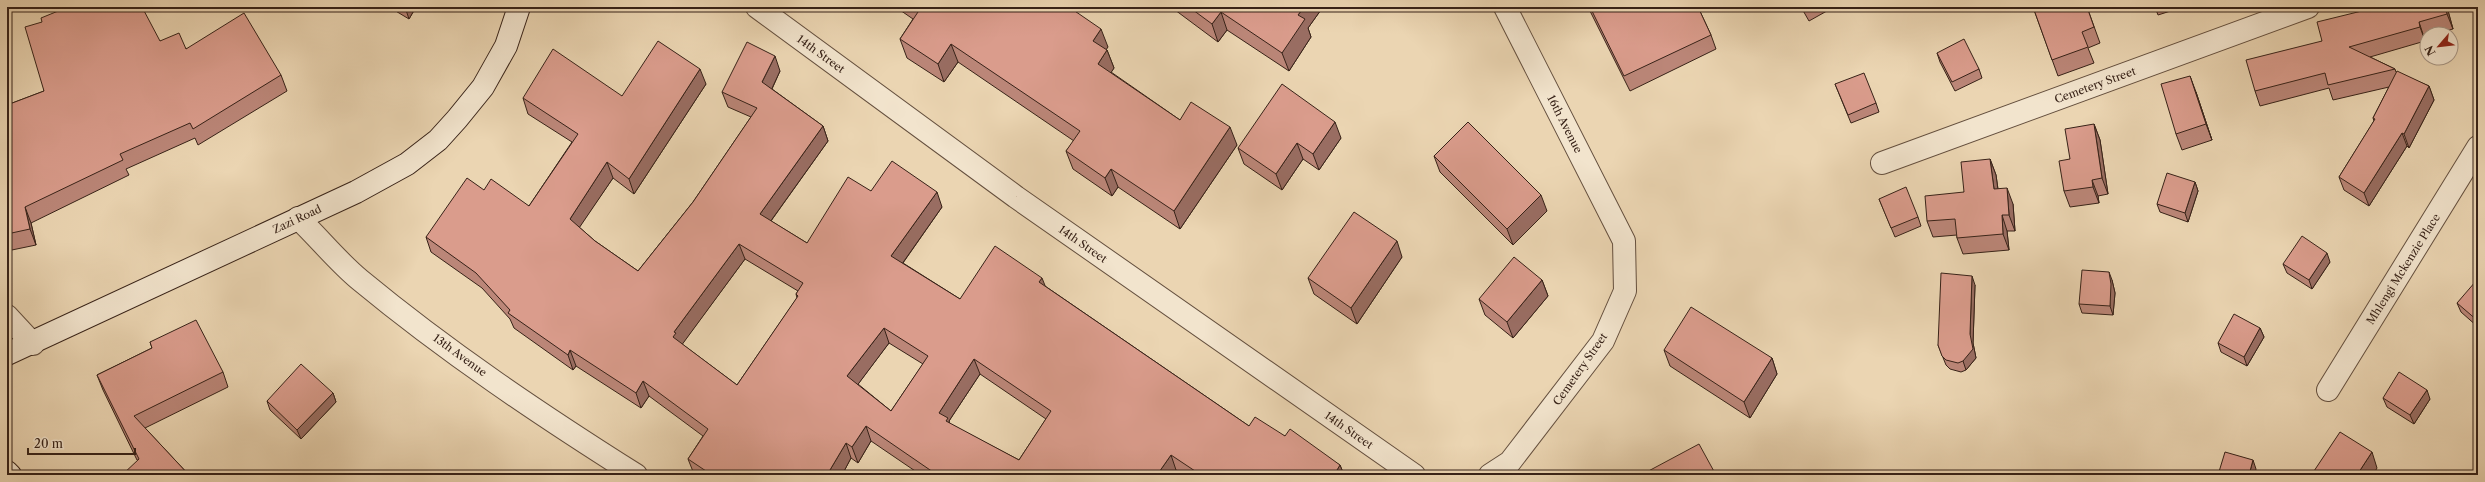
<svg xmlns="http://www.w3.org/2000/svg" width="2485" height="482" viewBox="0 0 2485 482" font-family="'Libre Caslon Text',serif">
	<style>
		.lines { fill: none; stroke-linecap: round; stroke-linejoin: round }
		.street-casing { stroke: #644f3e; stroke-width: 24 }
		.secondary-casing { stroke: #372218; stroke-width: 24 }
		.street { stroke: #f2e4cd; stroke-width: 22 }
		.secondary { stroke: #f2e4cd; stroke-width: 22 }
		.wall { fill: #bb8678; stroke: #372218; fill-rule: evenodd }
		.shaded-wall { fill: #996d62; stroke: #372218 }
		.building { fill: #da9c8c; stroke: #372218; fill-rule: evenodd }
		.labels { text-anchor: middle; stroke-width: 3; stroke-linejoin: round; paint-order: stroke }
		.street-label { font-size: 11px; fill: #372218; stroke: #f2e4cd }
	</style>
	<rect width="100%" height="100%" fill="#ebd5b2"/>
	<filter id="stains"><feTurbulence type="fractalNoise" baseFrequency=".005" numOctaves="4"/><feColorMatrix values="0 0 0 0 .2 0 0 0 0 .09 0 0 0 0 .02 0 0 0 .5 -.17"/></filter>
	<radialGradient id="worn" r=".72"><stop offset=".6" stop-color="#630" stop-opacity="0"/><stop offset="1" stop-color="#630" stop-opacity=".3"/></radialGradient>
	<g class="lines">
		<defs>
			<g id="street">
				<path d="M757,7L1016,197L1414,475"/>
				<path d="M1882,163L2308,7"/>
				<path d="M298,218C319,238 338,262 360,280C447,352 541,415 636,475"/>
				<path d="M7,316L33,344"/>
				<path d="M2328,390L2478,147"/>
				<path d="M1490,475L1510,462L1603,341L1625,291L1624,241L1505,7"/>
			</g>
			<g id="secondary">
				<path d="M7,354L356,192L407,164L438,140L457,119L483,87L506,46L519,7"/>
				<path d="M7,472L10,475"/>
			</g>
		</defs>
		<!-- street casing -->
		<use href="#street" class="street-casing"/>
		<!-- secondary casing -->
		<use href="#secondary" class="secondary-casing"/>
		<!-- street -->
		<use href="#street" class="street"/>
		<!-- secondary -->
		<use href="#secondary" class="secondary"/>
	</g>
	<!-- wall -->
	<g class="wall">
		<path d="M389,7H416L409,19Z"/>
		<path d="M897,7H1079L1076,12L1108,47L1106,49L1107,50L1114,68L1111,72L1180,120L1237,145L1180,229L1118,187L1112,196L1073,169L1066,151L1074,141L958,62L944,82L907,58L900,39L913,19L897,8Z"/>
		<path d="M1171,7H1323L1308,28L1311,37L1289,71L1227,30L1218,42Z"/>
		<path d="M1588,7H1698L1711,35L1716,49L1630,91Z"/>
		<path d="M1801,7H1834L1809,21Z"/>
		<path d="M2033,7H2087L2100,43L2088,48L2094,63L2058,76Z"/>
		<path d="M2155,7H2183L2158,15Z"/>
		<path d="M2447,7L2453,29L2434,34H2427V36L2424,37L2425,41L2370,57L2395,69L2396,72L2429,86L2434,100L2409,148L2407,146L2369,206L2344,190L2339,177L2374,121L2373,118L2389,87L2333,100L2329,88L2260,106L2255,91L2322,41Z"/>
		<path d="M42,22L160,41L281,75L287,91L198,145L195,138L126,169L129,175L31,223L36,245L7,251V105L44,91Z"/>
		<path d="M1937,53L1979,69L1982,78L1955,91L1940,62Z"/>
		<path d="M780,71L772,89L823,126L828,141L771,221L807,243L871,191L942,207L903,263L960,299L1045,286L1249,426L1285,436L1340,465L1344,475H1184L1176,470L1173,475H921L871,441L858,463L851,458L842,475H695L694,474L688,459L703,436L649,396L641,408L576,366L573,370L514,328L510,319L482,288L431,252L426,237L484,190L529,206L572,142L528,114L523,98L622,96L706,84L634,194L613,178L579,227L595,241L638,271L693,202L751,117L728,107L722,92ZM745,259L798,291L796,294L797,298L737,385L682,344ZM889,343L923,364L891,411L858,384ZM980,374L1046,419L1019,460L950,424L949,421Z"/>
		<path d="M1835,84L1876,103L1879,112L1851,123Z"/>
		<path d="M2196,92L2212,140L2182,150L2176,134Z"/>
		<path d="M2094,124L2100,140L2108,194L2098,196L2099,203L2070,207L2064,191L2070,159Z"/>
		<path d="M1341,138L1319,170L1303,159L1282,190L1244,164L1238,148Z"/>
		<path d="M1434,156L1547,211L1513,245L1440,172Z"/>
		<path d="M1990,159L1996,175L1998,189L2013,204L2015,231H2007L2009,250L1963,254L1957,238V235L1933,237L1927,221L1964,192Z"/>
		<path d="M2195,182L2198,191L2188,222L2160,212L2157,204Z"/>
		<path d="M1879,199L1918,217L1921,226L1895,237Z"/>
		<path d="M1402,257L1357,324L1314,294L1308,278Z"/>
		<path d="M2330,262L2312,289L2287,273L2283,264Z"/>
		<path d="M1542,280L1548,296L1513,338L1485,315L1479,299Z"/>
		<path d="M2112,280L2115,293L2113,315L2082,313L2079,304Z"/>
		<path d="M2478,282V327L2461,312L2457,303Z"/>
		<path d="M1975,285L1973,343L1976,358L1966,370L1961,372L1950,369L1946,365L1938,345Z"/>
		<path d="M2260,328L2264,337L2247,366L2221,352L2218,343Z"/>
		<path d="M150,342L223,372L228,387L145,428L189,475L137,460L103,390L97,375L152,348Z"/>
		<path d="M1664,350L1772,358L1777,374L1750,418L1670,366Z"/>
		<path d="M333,393L336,402L301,439L270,410L267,401Z"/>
		<path d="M2383,398L2430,399L2414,424L2387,407Z"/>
	</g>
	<!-- shaded-wall -->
	<g class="shaded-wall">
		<path d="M405,7H416L409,19Z"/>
		<path d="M1064,7H1079L1069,21Z"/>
		<path d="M1304,7H1323L1308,28L1311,37L1289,71L1282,53L1298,15Z"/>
		<path d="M2445,7H2447L2453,29L2447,14Z"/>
		<path d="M1221,12L1227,30L1218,42L1212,24Z"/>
		<path d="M2419,22L2424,37L2425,41L2420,27Z"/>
		<path d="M1101,29L1108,47L1100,59L1093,41Z"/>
		<path d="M951,44L958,62L944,82L938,64Z"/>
		<path d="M1107,50L1114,68L1105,82L1098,64Z"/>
		<path d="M775,56L780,71L768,97L762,82Z"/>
		<path d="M700,69L706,84L634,194L629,179Z"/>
		<path d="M2190,76L2196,92L2212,140L2206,124Z"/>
		<path d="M2429,86L2434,100L2409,148L2404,134Z"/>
		<path d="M1335,122L1341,138L1319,170L1313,154Z"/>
		<path d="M2094,124L2100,140L2108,194L2102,178Z"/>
		<path d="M823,126L828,141L765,229L760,214Z"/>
		<path d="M1230,127L1237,145L1180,229L1174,211Z"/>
		<path d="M2402,133L2407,146L2369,206L2364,193Z"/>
		<path d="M1297,143L1303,159L1282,190L1276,174Z"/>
		<path d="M1990,159L1996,175L2000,205L1994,189Z"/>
		<path d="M607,162L613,178L575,234L570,219Z"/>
		<path d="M1111,169L1118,187L1112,196L1105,178Z"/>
		<path d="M2092,180L2098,196L2099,203L2093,187Z"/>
		<path d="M2195,182L2198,191L2188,222L2185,213Z"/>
		<path d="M2007,188L2013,204L2015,231L2009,215Z"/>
		<path d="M937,192L942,207L897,271L891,256Z"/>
		<path d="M1541,195L1547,211L1513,245L1507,229Z"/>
		<path d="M25,207L31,223L36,245L30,229Z"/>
		<path d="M2002,215L2007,231L2009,250L2003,234Z"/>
		<path d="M1397,241L1402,257L1357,324L1351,308Z"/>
		<path d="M739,244L745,259L681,346L673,337L674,332Z"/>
		<path d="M2327,253L2330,262L2312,289L2309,280Z"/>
		<path d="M2109,272L2112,280L2115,293L2113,315L2110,306Z"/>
		<path d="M1972,276L1975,285L1973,343L1976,358L1966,370L1963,361L1970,334Z"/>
		<path d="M1042,278L1048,293L1039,282Z"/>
		<path d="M1542,280L1548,296L1513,338L1507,322Z"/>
		<path d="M884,328L889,343L853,391L847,376Z"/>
		<path d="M2260,328L2264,337L2247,366L2244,357Z"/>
		<path d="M570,350L576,366L573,370L568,355Z"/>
		<path d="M1772,358L1777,374L1750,418L1744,402Z"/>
		<path d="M974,359L980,374L949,421L953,433L939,413Z"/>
		<path d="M643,381L649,396L641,408L636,393Z"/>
		<path d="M2427,390L2430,399L2414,424L2410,415Z"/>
		<path d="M333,393L336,402L301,439L297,430Z"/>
		<path d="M866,426L871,441L858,463L852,447Z"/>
		<path d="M846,443L851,458L842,475H827Z"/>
		<path d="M2372,452L2377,468L2373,475H2357Z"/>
		<path d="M1171,455L1176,470L1173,475H1157Z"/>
		<path d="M2253,460L2256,469L2255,475H2249Z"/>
		<path d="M1340,465L1344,475H1334Z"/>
		<path d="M753,471L754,475H750Z"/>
	</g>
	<!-- building -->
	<g class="building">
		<path d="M68,7H142L160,41L179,33L186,49L244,13L281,75L193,129L190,123L120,154L123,160L25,207L30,229L7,234V105L44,91L25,27L42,22L41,18Z"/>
		<path d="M916,7H1069L1101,29L1093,41L1107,50L1098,64L1180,120L1191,102L1230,127L1174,211L1111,169L1105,178L1066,151L1080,131L951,44L938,64L900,39L920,9Z"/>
		<path d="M1189,7H1304L1298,15L1305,19L1282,53L1221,12L1212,24Z"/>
		<path d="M1590,7H1698L1711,35L1624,76Z"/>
		<path d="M2033,7H2087L2094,27L2082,32L2088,47L2052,60Z"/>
		<path d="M2378,7H2445L2447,14L2419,22L2420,27L2349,47L2395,69L2328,85L2325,73L2255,91L2246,60L2322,41L2317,22Z"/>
		<path d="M1964,39L1979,69L1952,82L1937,53Z"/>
		<path d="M658,41L700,69L629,179L607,162L570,219L595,241L638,271L693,202L757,108L722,92L747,42L775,56L762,82L823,126L760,214L807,243L848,177L871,191L892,161L937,192L891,256L960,299L995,246L1042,278L1039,282L1249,426L1255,417L1285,436L1290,429L1340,465L1334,475H1201L1171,455L1157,475H931L933,472L866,426L852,447L846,443L827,475H759L753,471L750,475H712L688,459L708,429L643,381L636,393L570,350L568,355L508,313L510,310L476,273L426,237L467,178L484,190L491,179L529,206L578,134L523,98L553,49L622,96ZM739,244L803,283L796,294L798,296L737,385L673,337L676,333L674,332ZM884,328L928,356L891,411L847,376ZM974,359L1051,411L1019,460L946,421L948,418L939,413Z"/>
		<path d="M2397,71L2429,86L2404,134L2402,133L2364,193L2339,177L2375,119L2373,118Z"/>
		<path d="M1864,73L1876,103L1848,115L1835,84Z"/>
		<path d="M2190,76L2206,124L2176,134L2161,84Z"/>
		<path d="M1282,84L1335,122L1313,154L1297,143L1276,174L1238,148Z"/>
		<path d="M1468,122L1541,195L1507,229L1434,156Z"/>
		<path d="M2094,124L2102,178L2092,180L2093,187L2064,191L2059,161L2070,159L2065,129Z"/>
		<path d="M1990,159L1994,189L2007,188L2009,215H2002L2003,234L1957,238L1955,219L1927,221L1925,196L1964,192L1961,162Z"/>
		<path d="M2167,173L2195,182L2185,213L2157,204Z"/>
		<path d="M1906,187L1918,217L1891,228L1879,199Z"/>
		<path d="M1354,212L1397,241L1351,308L1308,278Z"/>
		<path d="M2302,236L2327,253L2309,280L2283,264Z"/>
		<path d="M1514,257L1542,280L1507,322L1479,299Z"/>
		<path d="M2082,270L2109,272L2111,284L2110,306L2079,304Z"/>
		<path d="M1941,273L1972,276L1970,334L1973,349L1963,361L1958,363L1946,360L1942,356L1938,345Z"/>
		<path d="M2476,281L2478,282V321L2457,303Z"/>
		<path d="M1691,307L1772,358L1744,402L1664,350Z"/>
		<path d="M2234,314L2260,328L2244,357L2218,343Z"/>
		<path d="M196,320L223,372L134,416L189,475H122L139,459L97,375L152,348L150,342Z"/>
		<path d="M301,364L333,393L297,430L267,401Z"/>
		<path d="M2399,372L2427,390L2410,415L2383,398Z"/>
		<path d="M2340,432L2372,452L2357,475H2313L2312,474Z"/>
		<path d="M1699,444L1716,475H1634L1640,472L1641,475Z"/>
		<path d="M2225,452L2253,460L2249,475H2218Z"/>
	</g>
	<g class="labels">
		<!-- street labels -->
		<g class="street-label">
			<text transform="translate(821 54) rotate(36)" y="4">14th Street</text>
			<text transform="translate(2095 85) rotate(-20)" y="4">Cemetery Street</text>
			<text transform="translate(1565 124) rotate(63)" y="4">16th Avenue</text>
			<text transform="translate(297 219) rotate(-25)" y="4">Zazi Road</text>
			<text transform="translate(1083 244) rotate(35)" y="4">14th Street</text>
			<text transform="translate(2403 269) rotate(-58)" y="4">Mhlengi Mckenzie Place</text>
			<text transform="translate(460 355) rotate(36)" y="4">13th Avenue</text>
			<text transform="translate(1580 369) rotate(-55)" y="4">Cemetery Street</text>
			<text transform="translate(1349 430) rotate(35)" y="4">14th Street</text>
		</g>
	</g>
	<!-- margin -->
	<rect width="2485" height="482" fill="none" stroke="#ebd5b2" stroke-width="24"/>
	<rect x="8" y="8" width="2469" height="466" fill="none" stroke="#372218" stroke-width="2"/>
	<rect x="12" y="12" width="2461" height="458" fill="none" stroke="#372218"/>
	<!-- north arrow -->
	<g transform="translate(2439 46) rotate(242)"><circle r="19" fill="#f2e4cd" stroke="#a79685"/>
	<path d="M0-3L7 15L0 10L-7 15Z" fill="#8f2418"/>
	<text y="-6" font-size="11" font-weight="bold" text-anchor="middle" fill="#372218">N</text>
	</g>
	<!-- scale -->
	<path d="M28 448v6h107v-6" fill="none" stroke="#372218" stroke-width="2"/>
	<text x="34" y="448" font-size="12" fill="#372218" stroke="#f2e4cd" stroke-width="3" paint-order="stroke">20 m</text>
	<rect width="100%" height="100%" filter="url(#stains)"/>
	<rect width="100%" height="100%" fill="url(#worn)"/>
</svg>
